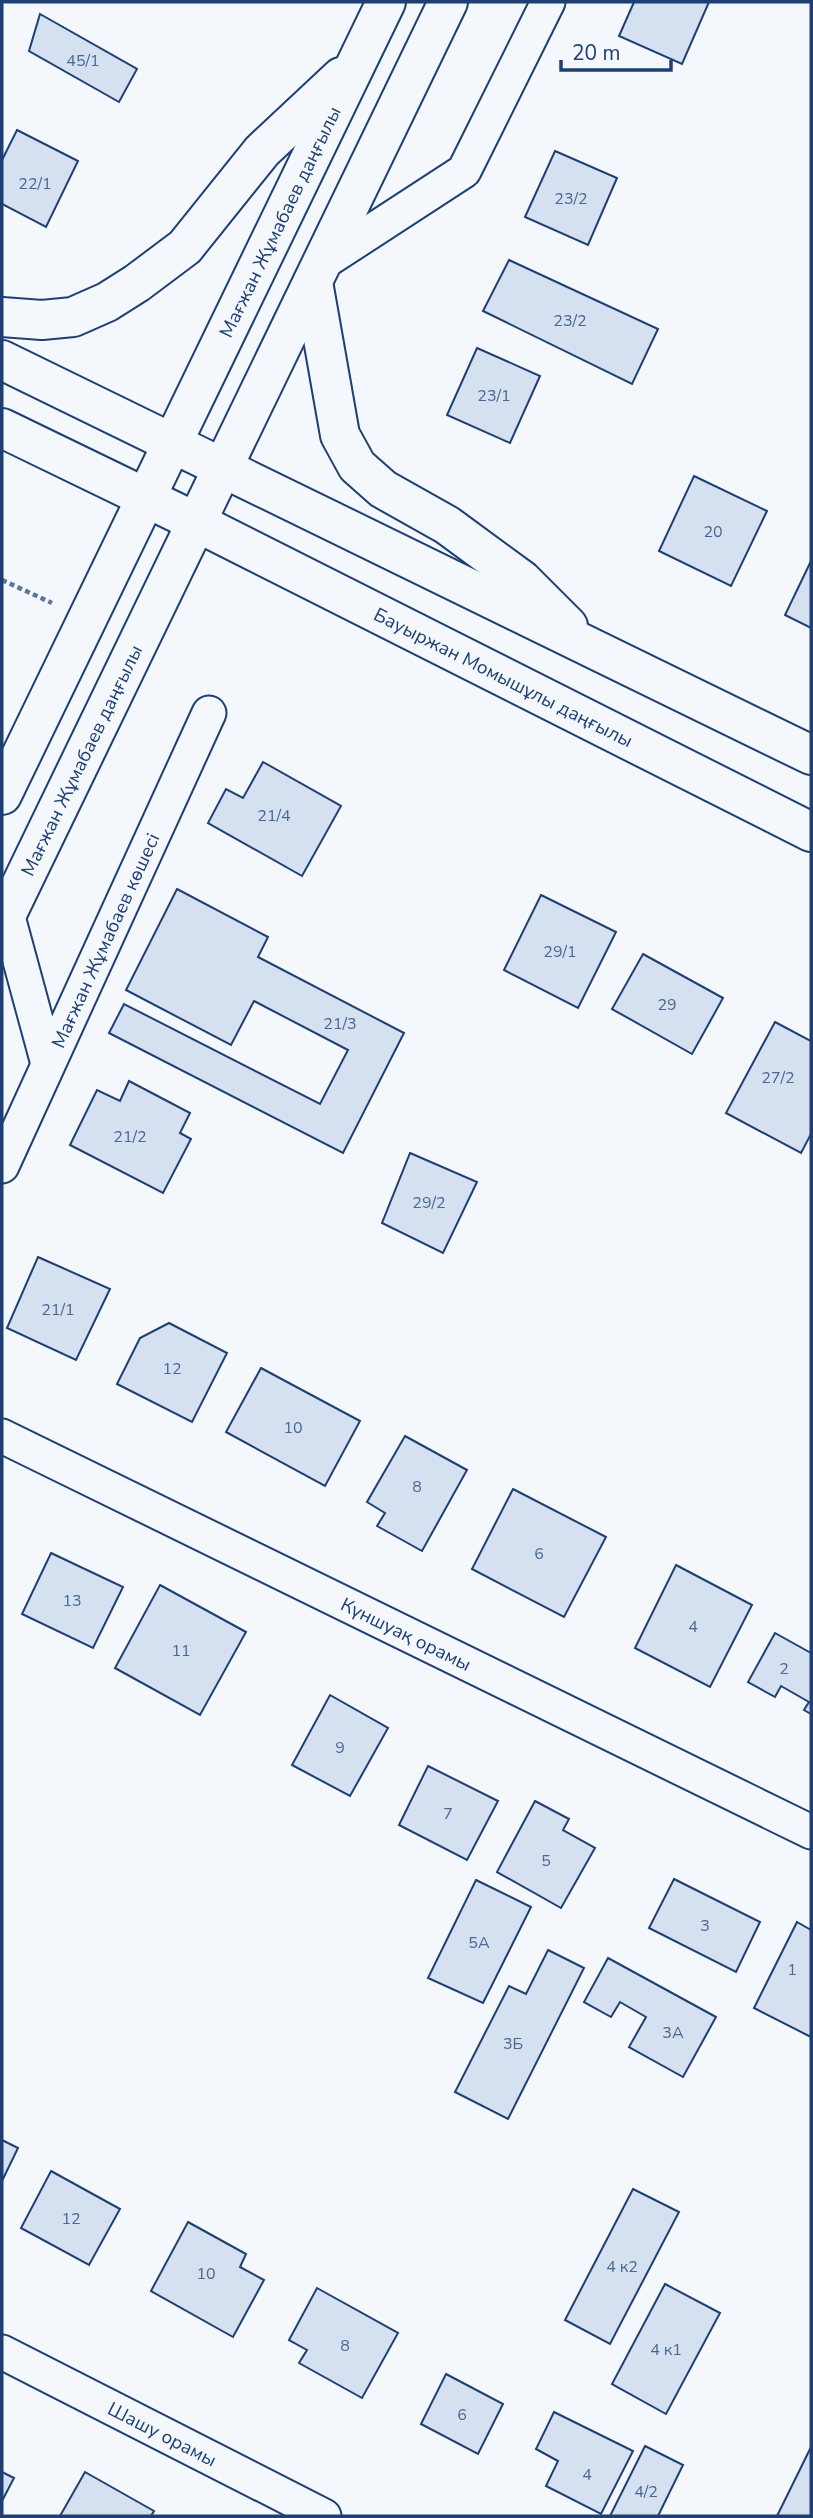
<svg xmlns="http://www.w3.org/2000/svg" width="813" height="2518" viewBox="0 0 813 2518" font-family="'Nunito Sans',sans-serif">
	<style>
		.building { fill: #d5e0f0; stroke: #1d3f73; stroke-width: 2 }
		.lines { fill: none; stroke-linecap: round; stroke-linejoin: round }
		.street-casing { stroke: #1d3f73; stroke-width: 37 }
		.secondary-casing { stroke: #1d3f73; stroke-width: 42 }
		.path { stroke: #5e769c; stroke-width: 4.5; stroke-dasharray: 5 3.5; stroke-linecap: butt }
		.street { stroke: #f4f7fb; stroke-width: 33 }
		.secondary { stroke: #f4f7fb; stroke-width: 38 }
		.labels { text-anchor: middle; stroke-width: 5; stroke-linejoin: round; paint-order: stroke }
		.number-label { font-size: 16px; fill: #4b6792 }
		.street-label { font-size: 19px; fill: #1d3f73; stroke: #f4f7fb }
	</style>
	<rect width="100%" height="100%" fill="#f4f7fb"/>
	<!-- building -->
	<g class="building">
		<path d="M634,2H709L682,64L619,36Z"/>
		<path d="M40,14L137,69L119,102L29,51Z"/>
		<path d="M17,130L78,161L46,227L2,204V160Z"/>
		<path d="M555,151L617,178L588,245L525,217Z"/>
		<path d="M509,260L658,329L632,384L483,311Z"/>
		<path d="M477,348L540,376L510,443L447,415Z"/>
		<path d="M694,476L767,511L731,586L659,551Z"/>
		<path d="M811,561V628L785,615Z"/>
		<path d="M263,762L341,806L302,876L208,823L226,789L243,798Z"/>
		<path d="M177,889L268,937L258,957L404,1033L343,1153L109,1033L124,1004L320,1104L348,1050L254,1001L231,1045L126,990Z"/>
		<path d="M541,895L616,932L578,1008L504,970Z"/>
		<path d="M643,954L723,998L692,1054L612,1009Z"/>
		<path d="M775,1022L811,1041V1134L801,1153L726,1113Z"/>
		<path d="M129,1081L190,1113L180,1133L191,1139L163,1193L70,1145L97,1090L120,1101Z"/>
		<path d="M410,1153L477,1182L443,1253L382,1223Z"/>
		<path d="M38,1257L110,1289L76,1360L7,1328Z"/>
		<path d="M169,1323L227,1353L192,1422L117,1384L140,1338Z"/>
		<path d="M261,1368L360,1421L325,1486L226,1432Z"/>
		<path d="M405,1436L467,1470L422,1551L377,1526L385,1513L367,1502Z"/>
		<path d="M513,1489L606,1537L564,1617L472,1569Z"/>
		<path d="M51,1553L123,1587L93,1648L22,1614Z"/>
		<path d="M676,1565L752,1605L710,1687L635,1648Z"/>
		<path d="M160,1585L246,1632L200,1715L115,1668Z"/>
		<path d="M775,1633L811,1653V1714L804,1710L809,1702L781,1686L775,1697L748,1682Z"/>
		<path d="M330,1695L388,1728L350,1796L292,1765Z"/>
		<path d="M428,1766L498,1801L467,1860L399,1825Z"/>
		<path d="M535,1801L569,1819L563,1830L595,1848L561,1908L497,1872Z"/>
		<path d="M674,1879L760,1922L736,1972L649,1928Z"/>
		<path d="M476,1880L531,1907L483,2003L428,1978Z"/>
		<path d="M797,1922L811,1930V2037L754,2008Z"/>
		<path d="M548,1950L584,1968L508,2119L455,2092L509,1986L526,1994Z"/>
		<path d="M608,1958L716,2017L683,2077L629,2047L646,2017L620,2002L611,2017L584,2002Z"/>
		<path d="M2,2140L18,2148L2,2181Z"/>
		<path d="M51,2171L120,2209L89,2265L21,2228Z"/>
		<path d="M633,2189L679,2212L610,2344L565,2320Z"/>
		<path d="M188,2222L246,2254L240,2267L264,2280L233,2337L151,2291Z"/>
		<path d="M665,2284L720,2313L666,2414L612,2384Z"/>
		<path d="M317,2288L398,2333L362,2398L299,2363L307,2350L289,2340Z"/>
		<path d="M446,2374L503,2404L478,2454L421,2424Z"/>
		<path d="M554,2412L633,2451L601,2514L546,2486L558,2461L536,2449Z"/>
		<path d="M645,2446L683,2465L658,2516H610Z"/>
		<path d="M811,2447V2516H777Z"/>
		<path d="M2,2472L14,2478L2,2501Z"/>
		<path d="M85,2472L154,2511L151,2516H60Z"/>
	</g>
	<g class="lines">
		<defs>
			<g id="street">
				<path d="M321,264L464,171L548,2"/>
				<path d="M7,913L48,1064"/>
				<path id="s1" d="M2,1166L209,713"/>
				<path id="s2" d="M2,1436L811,1832"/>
				<path id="s3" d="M2,2352L324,2516"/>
			</g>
			<g id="secondary">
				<path d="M313,282L340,435L357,466L383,489L447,525L522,580L568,626"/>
				<path d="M2,317L42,320L73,317L107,302L137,283L185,247L262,151L341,77"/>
				<path d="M2,360L811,755"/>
				<path id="s4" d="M2,428L196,522L811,832"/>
				<path id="s5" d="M2,795L386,2"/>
				<path id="s6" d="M2,924L448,2"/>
			</g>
		</defs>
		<!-- street casing -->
		<use href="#street" class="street-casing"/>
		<!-- secondary casing -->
		<use href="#secondary" class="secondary-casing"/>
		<!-- path -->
		<path class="path" d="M2,580L52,603"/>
		<!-- street -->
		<use href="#street" class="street"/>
		<!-- secondary -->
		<use href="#secondary" class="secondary"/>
	</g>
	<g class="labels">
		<!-- number labels -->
		<g class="number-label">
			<text x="83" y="66">45/1</text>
			<text x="35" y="189">22/1</text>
			<text x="571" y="204">23/2</text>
			<text x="570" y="326">23/2</text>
			<text x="494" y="401">23/1</text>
			<text x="713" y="537">20</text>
			<text x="274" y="821">21/4</text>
			<text x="560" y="957">29/1</text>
			<text x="667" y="1010">29</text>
			<text x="340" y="1029">21/3</text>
			<text x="778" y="1083">27/2</text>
			<text x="130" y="1142">21/2</text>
			<text x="429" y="1208">29/2</text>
			<text x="58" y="1315">21/1</text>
			<text x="172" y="1374">12</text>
			<text x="293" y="1433">10</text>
			<text x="417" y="1492">8</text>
			<text x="539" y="1559">6</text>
			<text x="72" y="1606">13</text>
			<text x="693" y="1632">4</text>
			<text x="181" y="1656">11</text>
			<text x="784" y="1674">2</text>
			<text x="340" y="1753">9</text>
			<text x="448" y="1819">7</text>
			<text x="546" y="1866">5</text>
			<text x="705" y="1931">3</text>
			<text x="479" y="1948">5А</text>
			<text x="792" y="1975">1</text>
			<text x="673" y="2038">3А</text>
			<text x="513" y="2049">3Б</text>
			<text x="71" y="2224">12</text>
			<text x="622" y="2272">4 к2</text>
			<text x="206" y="2279">10</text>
			<text x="345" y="2351">8</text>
			<text x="666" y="2355">4 к1</text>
			<text x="462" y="2420">6</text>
			<text x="587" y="2480">4</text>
			<text x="646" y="2497">4/2</text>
		</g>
		<!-- street labels -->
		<g class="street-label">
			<text dy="7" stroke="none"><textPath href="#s5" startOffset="637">Мағжан Жұмабаев даңғылы</textPath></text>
			<text dy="7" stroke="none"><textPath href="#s4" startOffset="560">Бауыржан Момышұлы даңғылы</textPath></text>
			<text dy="7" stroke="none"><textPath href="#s6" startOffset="182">Мағжан Жұмабаев даңғылы</textPath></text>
			<text dy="7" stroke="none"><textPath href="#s1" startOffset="248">Мағжан Жұмабаев көшесі</textPath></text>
			<text dy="7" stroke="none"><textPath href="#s2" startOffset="450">Күншуақ орамы</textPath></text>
			<text dy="7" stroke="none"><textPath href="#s3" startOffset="180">Шашу орамы</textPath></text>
		</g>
	</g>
	<!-- border -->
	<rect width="813" height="2518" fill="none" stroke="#1d3f73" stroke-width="7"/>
	<!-- scale -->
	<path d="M561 60v10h110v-10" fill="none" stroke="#1d3f73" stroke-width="3.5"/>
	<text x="572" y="60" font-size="21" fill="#1d3f73" stroke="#f4f7fb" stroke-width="5" paint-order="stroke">20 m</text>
</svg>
